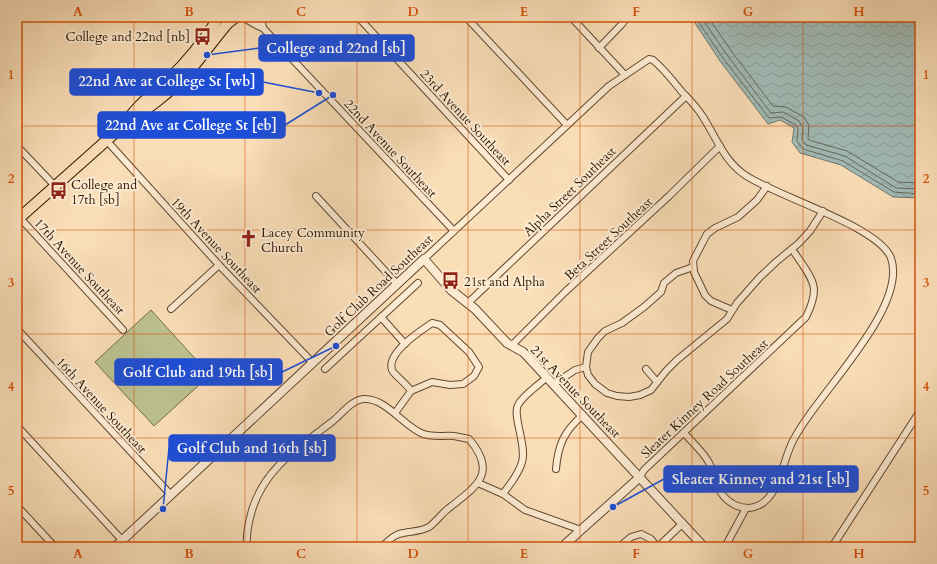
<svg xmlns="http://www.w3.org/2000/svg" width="937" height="564" viewBox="0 0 937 564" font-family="Cardo,serif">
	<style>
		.green { fill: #bcc290; stroke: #746c49 }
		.water { fill: url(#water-waves); stroke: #72796f }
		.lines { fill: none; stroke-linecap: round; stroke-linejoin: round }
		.shore { stroke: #66695c; stroke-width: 1 }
		.minor-casing { stroke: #604930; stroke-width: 8 }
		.tertiary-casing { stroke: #604930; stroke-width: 10 }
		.primary-casing { stroke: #2c1702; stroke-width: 12 }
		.minor { stroke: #fcead1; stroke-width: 6 }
		.tertiary { stroke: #fcead1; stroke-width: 8 }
		.primary { stroke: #fadeb8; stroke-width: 10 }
		.grid { fill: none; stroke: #d5520b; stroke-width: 1; stroke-opacity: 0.55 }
		.labels { text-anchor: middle; stroke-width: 4; stroke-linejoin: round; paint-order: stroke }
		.poi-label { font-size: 13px; fill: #2c1702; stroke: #fcead1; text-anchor: start }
		.street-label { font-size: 13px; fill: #2c1702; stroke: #fcead1 }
		.leader { fill: none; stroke: #1d4ed8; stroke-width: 1.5 }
		.callout-dot { fill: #1d4ed8; stroke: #fcead1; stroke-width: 1.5 }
		.callout { fill: #1d4ed8; stroke: #1d4ed8; stroke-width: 1.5 }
		.callout-label { font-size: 14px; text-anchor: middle; font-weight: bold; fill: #fff }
		.neatline { fill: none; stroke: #d5520b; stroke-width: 1.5 }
		.grid-label { font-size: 13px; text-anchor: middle; font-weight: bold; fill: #d5520b }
	</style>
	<defs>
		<pattern id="water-waves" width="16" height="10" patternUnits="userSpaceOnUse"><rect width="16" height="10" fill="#a1bbb7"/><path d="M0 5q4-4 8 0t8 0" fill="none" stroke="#8ba09c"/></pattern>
	</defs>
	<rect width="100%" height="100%" fill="#fadeb8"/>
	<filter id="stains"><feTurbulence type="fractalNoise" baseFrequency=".005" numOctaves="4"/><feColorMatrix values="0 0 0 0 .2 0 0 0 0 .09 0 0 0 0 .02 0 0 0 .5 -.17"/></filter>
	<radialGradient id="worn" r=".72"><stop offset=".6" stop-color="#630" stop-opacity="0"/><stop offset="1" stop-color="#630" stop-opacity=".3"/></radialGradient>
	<!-- green -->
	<path class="green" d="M151,310L210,375L154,426L95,362Z"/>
	<!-- water -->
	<path class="water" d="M691,17H920V198L893,197L841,165L800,153L792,142L794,128L780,120L768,124L720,61Z"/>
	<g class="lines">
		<!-- shore -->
		<g class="shore">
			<path d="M695,17L723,58L769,118L781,117L796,125L798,129L797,141L803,149L843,161L894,192L920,194"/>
			<path d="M701,17L727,55L771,113L783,112L799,121L803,128L802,140L806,145L845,156L896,188L920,189"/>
			<path d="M708,17L732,52L773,106L786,107L804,117L809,125L808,138L809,140L847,151L898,182L920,183"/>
		</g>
		<defs>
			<g id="minor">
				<path d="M242,17L258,26L263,28"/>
				<path d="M257,17L262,23L263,28L454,231"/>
				<path d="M358,17L509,180"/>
				<path d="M466,17L567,125"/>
				<path d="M571,17L625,75"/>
				<path d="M599,48L622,24L627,17"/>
				<path d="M107,141L219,265L313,363"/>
				<path d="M17,146L55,186"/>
				<path d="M316,196L397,284"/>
				<path d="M20,218L123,330"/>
				<path d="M424,259L609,86L649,59L653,60C664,69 673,81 682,92C690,100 697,107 703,117C716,137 724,161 745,175C775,196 879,226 891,258C909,310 811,399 791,445C781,467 778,505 749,508C744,508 739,507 735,505C714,494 718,478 708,461C702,451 692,442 684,433"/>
				<path d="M468,303L686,96"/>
				<path d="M171,309L219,265"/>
				<path d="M732,310L711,301L705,295L694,272L693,261L707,234L715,228L738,217L757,200L767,186"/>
				<path d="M381,317L405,344"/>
				<path d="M17,329L171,495"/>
				<path d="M511,346L565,292L669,196L720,146"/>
				<path d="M586,367L588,375L595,384L607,393L617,396L629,397L640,395L651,390L666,371L677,360L727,319L737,303L760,277L776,262L799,243L810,231L823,211"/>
				<path d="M586,367L588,352L598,338L605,331L622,323L644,307L661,292L664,283L676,273L693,267"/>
				<path d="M325,369L418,283"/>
				<path d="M646,369L657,382"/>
				<path d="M554,384L575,370L586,367"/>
				<path d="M395,413L411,391L432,382L450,385L463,384L474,376L479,367L469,352L440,325L432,323C420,331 386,353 392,370C393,374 407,384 411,391"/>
				<path d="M17,426L122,540"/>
				<path d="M556,469C558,445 564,431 583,415"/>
				<path d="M640,477L644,470L806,317C810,309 814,300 814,290C814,278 799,260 792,249"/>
				<path d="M478,483L503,494L525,510L581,530"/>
				<path d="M503,494C510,484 519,474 522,462C527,446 512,415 518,405C523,395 539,385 547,377"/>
				<path d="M17,506L55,547"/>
				<path d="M247,547C246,536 248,525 251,514C262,470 299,447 333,421C342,414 352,399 365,399C386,399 403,425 421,433C432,438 443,435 454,436C459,437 464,438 469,439C498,473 477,486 449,508C442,513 436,522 429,527C420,532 409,531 399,534C392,536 387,542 382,547"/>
				<path d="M619,547L631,537L641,534L651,539L657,547"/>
				<path d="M658,547L683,523"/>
				<path d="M725,547L746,508"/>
				<path d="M832,547L920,411"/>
			</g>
			<g id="tertiary">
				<path d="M115,547L424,259L451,290L475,309L507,343L523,352L528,357L704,547"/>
				<path d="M562,547L640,477"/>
			</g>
			<g id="primary">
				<path d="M129,118C140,102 155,92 169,79C188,61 205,39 219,17"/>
				<path d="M17,220L125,124C147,109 170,93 187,74C202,57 214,39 228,23L236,17"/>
			</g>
		</defs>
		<!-- minor casing -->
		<use href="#minor" class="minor-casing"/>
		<!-- tertiary casing -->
		<use href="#tertiary" class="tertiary-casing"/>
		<!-- primary casing -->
		<use href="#primary" class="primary-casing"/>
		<!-- minor -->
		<use href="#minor" class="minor"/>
		<!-- tertiary -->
		<use href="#tertiary" class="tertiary"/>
		<!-- primary -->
		<use href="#primary" class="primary"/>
	</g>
	<!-- grid -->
	<path class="grid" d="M134,17V547M245,17V547M357,17V547M468,17V547M580,17V547M692,17V547M803,17V547M17,126H920M17,230H920M17,334H920M17,438H920"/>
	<!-- icons -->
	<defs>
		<symbol id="bus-bare" viewBox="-9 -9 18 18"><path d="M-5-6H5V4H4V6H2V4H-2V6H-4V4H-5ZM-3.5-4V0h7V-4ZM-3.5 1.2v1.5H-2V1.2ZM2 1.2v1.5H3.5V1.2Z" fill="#8f2418" stroke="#fcead1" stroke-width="2.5" paint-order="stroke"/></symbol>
		<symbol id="church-bare" viewBox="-9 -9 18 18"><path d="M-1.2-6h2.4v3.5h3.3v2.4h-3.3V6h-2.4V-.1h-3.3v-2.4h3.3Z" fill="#8f2418" stroke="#fcead1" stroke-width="2.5" paint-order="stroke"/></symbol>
	</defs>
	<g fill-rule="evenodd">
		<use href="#bus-bare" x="190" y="24" width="25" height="25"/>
		<use href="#bus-bare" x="46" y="178" width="25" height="25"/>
		<use href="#church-bare" x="236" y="226" width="25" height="25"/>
		<use href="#bus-bare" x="438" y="268" width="25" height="25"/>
	</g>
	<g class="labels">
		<!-- poi labels -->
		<g class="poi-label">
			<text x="190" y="41" text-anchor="end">College and 22nd [nb]</text>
			<text x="71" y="189">College and<tspan x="71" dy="15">17th [sb]</tspan></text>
			<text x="261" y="237">Lacey Community<tspan x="261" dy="15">Church</tspan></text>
			<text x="464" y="286">21st and Alpha</text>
		</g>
		<!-- street labels -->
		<g class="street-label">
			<text transform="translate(466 117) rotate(47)" y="5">23rd Avenue Southeast</text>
			<text transform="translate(391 148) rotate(47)" y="5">22nd Avenue Southeast</text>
			<text transform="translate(569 191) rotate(-44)" y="5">Alpha Street Southeast</text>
			<text transform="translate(608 238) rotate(-43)" y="5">Beta Street Southeast</text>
			<text transform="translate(217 245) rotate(47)" y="5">19th Avenue Southeast</text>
			<text transform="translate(80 266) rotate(47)" y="5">17th Avenue Southeast</text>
			<text transform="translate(378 285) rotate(-43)" y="5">Golf Club Road Southeast</text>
			<text transform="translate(576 391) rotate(46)" y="5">21st Avenue Southeast</text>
			<text transform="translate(704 398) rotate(-43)" y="5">Sleater Kinney Road Southeast</text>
			<text transform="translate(102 405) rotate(47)" y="5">16th Avenue Southeast</text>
		</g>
	</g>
	<!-- callouts -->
	<path class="leader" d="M207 55L259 48M319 93L263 82M333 95L285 125M336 346L282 372M163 509L169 448M613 507L664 479"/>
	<g class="callout-dot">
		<circle cx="207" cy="55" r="4"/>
		<circle cx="319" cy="93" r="4"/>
		<circle cx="333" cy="95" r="4"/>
		<circle cx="336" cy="346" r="4"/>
		<circle cx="163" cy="509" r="4"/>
		<circle cx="613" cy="507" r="4"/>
	</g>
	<g class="callout">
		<rect x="259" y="35" width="155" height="26" rx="4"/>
		<rect x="70" y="69" width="193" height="26" rx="4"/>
		<rect x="98" y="112" width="187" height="26" rx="4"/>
		<rect x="115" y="359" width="167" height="26" rx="4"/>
		<rect x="169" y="435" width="166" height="26" rx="4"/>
		<rect x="664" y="466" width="194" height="26" rx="4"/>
	</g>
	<g class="callout-label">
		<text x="336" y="53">College and 22nd [sb]</text>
		<text x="167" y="86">22nd Ave at College St [wb]</text>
		<text x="191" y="130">22nd Ave at College St [eb]</text>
		<text x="198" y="377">Golf Club and 19th [sb]</text>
		<text x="252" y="453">Golf Club and 16th [sb]</text>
		<text x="761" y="484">Sleater Kinney and 21st [sb]</text>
	</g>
	<!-- margin -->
	<rect width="937" height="564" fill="none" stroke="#fadeb8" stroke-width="44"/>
	<rect x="22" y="22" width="893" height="520" class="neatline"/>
	<g class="grid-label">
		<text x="78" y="16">A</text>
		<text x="189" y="16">B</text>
		<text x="301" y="16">C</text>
		<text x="413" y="16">D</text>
		<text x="524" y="16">E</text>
		<text x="636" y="16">F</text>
		<text x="748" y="16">G</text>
		<text x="859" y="16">H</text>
		<text x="11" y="79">1</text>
		<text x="926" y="79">1</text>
		<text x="11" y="183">2</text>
		<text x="926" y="183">2</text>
		<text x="11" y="287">3</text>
		<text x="926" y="287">3</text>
		<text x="11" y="391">4</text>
		<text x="926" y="391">4</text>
		<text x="11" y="495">5</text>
		<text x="926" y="495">5</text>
		<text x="78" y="558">A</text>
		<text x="189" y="558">B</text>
		<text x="301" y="558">C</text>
		<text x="413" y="558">D</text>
		<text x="524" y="558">E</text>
		<text x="636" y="558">F</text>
		<text x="748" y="558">G</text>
		<text x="859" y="558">H</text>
	</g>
	<rect width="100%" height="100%" filter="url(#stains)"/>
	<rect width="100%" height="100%" fill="url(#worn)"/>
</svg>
